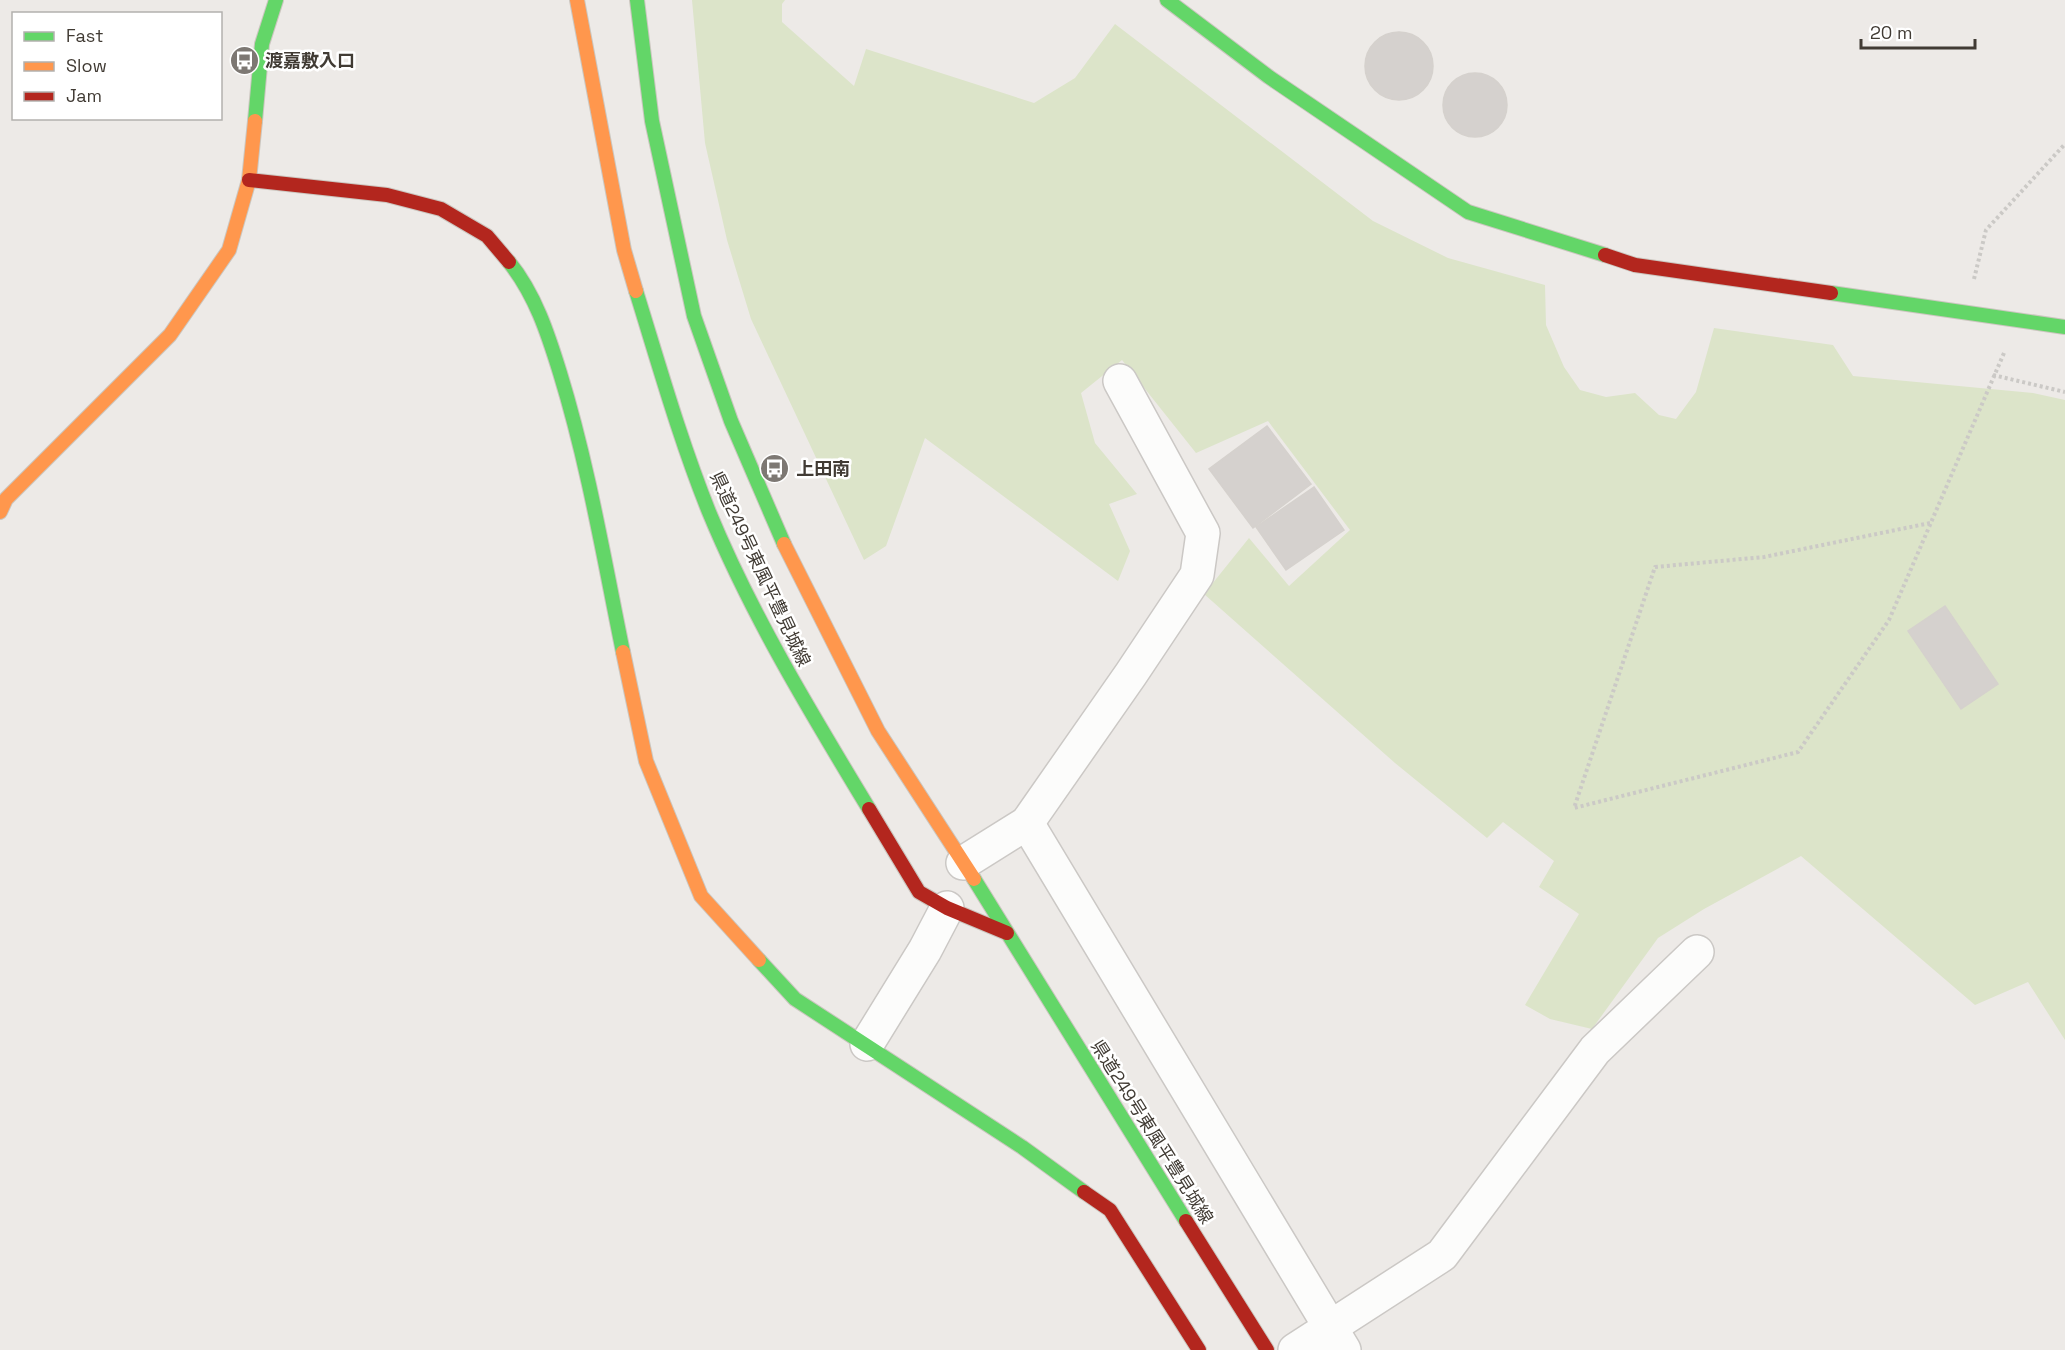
<svg xmlns="http://www.w3.org/2000/svg" width="2065" height="1350" viewBox="0 0 2065 1350" font-family="'Space Grotesk','Noto Sans JP',sans-serif">
	<style>
		.green { fill: #dce4c9 }
		.building { fill: #d5d1ce; stroke: #d5d1cd; stroke-width: 1.5 }
		.lines { fill: none; stroke-linecap: round; stroke-linejoin: round }
		.street-casing { stroke: #cbc8c5; stroke-width: 36 }
		.fast-casing { stroke: #cbc6bf; stroke-width: 16 }
		.slow-casing { stroke: #cbc6bf; stroke-width: 16 }
		.jam-casing { stroke: #cbc6bf; stroke-width: 16 }
		.path { stroke: #cbc9c6; stroke-width: 4; stroke-dasharray: 3 3; stroke-linecap: butt }
		.street { stroke: #fcfcfb; stroke-width: 33 }
		.fast { stroke: #63d668; stroke-width: 14 }
		.slow { stroke: #ff974d; stroke-width: 14 }
		.jam { stroke: #b3261e; stroke-width: 14 }
		.labels { text-anchor: middle; stroke-width: 5; stroke-linejoin: round; paint-order: stroke }
		.poi-label { font-size: 18px; font-weight: bold; fill: #413b34; stroke: #fff; text-anchor: start }
		.street-label { font-size: 18px; fill: #413b34; stroke: #fff }
	</style>
	<rect width="100%" height="100%" fill="#edeae7"/>
	<!-- green -->
	<path class="green" d="M692,0H785L782,4V22L854,86L866,49L1034,103L1075,78L1115,24L1373,221L1448,258L1545,285L1546,325L1564,367L1580,390L1606,397L1635,393L1659,415L1676,419L1696,392L1714,328L1833,345L1853,376L2033,393L2065,400V1040L2028,982L1975,1005L1801,856L1704,909L1658,938L1592,1029L1550,1019L1525,1005L1579,914L1539,887L1554,861L1503,822L1487,838L1395,763L1204,594L1249,538L1289,586L1350,530L1268,421L1196,453L1122,360L1081,393L1095,443L1137,494L1109,504L1130,551L1118,581L925,438L886,546L864,560L751,319L727,240L705,143Z"/>
	<!-- building -->
	<g class="building">
		<circle cx="1399" cy="66" r="34"/>
		<circle cx="1475" cy="105" r="32"/>
		<path d="M1267,426L1311,484L1253,528L1209,469Z"/>
		<path d="M1314,487L1344,530L1286,570L1256,527Z"/>
		<path d="M1945,606L1998,684L1961,709L1908,631Z"/>
	</g>
	<g class="lines">
		<defs>
			<g id="street">
				<path d="M1027,823L1344,1350"/>
				<path d="M963,863L1027,823L1131,674L1197,575L1203,533L1120,381"/>
				<path d="M867,1044L925,950L947,908"/>
				<path d="M1295,1350L1442,1255L1595,1050L1697,952"/>
			</g>
			<g id="fast">
				<path d="M637,0L652,121L694,316L731,421L784,544"/>
				<path d="M1167,0L1269,77L1468,212L1605,255"/>
				<path d="M255,121L262,44L276,0"/>
				<path d="M509,262C535,294 548,334 560,373C588,464 604,559 623,652"/>
				<path d="M636,291C659,365 680,440 709,512C752,616 811,713 869,809"/>
				<path d="M1831,293L2065,327"/>
				<path d="M974,879L1186,1221"/>
				<path d="M759,960L795,999L1022,1147L1084,1192"/>
			</g>
			<g id="slow">
				<path d="M577,0L624,250L636,291"/>
				<path d="M0,512L6,499L170,335L229,250L249,180L255,121"/>
				<path d="M784,544L878,731L974,879"/>
				<path d="M623,652L646,761L701,896L759,960"/>
			</g>
			<g id="jam">
				<path d="M249,180L387,195L441,209L487,236L509,262"/>
				<path d="M1605,255L1635,265L1831,293"/>
				<path d="M869,809L919,892L947,908L1007,933"/>
				<path d="M1084,1192L1110,1210L1199,1350"/>
				<path d="M1186,1221L1267,1350"/>
			</g>
		</defs>
		<!-- street casing -->
		<use href="#street" class="street-casing"/>
		<!-- fast casing -->
		<use href="#fast" class="fast-casing"/>
		<!-- slow casing -->
		<use href="#slow" class="slow-casing"/>
		<!-- jam casing -->
		<use href="#jam" class="jam-casing"/>
		<!-- path -->
		<g class="path">
			<path d="M1974,279L1986,230L2065,144"/>
			<path d="M1993,375L2065,392"/>
			<path d="M1930,523L1764,557L1655,567L1574,808L1798,752L1889,620L2004,353"/>
		</g>
		<!-- street -->
		<use href="#street" class="street"/>
		<!-- fast -->
		<use href="#fast" class="fast"/>
		<!-- slow -->
		<use href="#slow" class="slow"/>
		<!-- jam -->
		<use href="#jam" class="jam"/>
	</g>
	<!-- icons -->
	<defs>
		<symbol id="bus-disc" viewBox="-11 -11 22 22"><circle r="9.5" fill="#7d7873" stroke="#fff"/><path d="M-5-6H5V4H4V6H2V4H-2V6H-4V4H-5ZM-3.5-4V0h7V-4ZM-3.5 1.2v1.5H-2V1.2ZM2 1.2v1.5H3.5V1.2Z" fill="#fff"/></symbol>
	</defs>
	<g fill-rule="evenodd">
		<use href="#bus-disc" x="228" y="44" width="33" height="33"/>
		<use href="#bus-disc" x="758" y="452" width="33" height="33"/>
	</g>
	<g class="labels">
		<!-- poi labels -->
		<g class="poi-label">
			<text x="265" y="67">渡嘉敷入口</text>
			<text x="796" y="475">上田南</text>
		</g>
		<!-- street labels -->
		<g class="street-label">
			<text transform="translate(760 569) rotate(65)" y="6">県道249号東風平豊見城線</text>
			<text transform="translate(1152 1132) rotate(58)" y="6">県道249号東風平豊見城線</text>
		</g>
	</g>
	<!-- legend -->
	<rect x="12" y="12" width="210" height="108" fill="#ffffff" stroke="#b3b1ae" stroke-width="1.5"/>
	<rect x="24" y="32" width="30" height="9" fill="#63d668" stroke="#b3b1ae" stroke-width="1.5"/>
	<text x="66" y="42" font-size="18" fill="#413b34">Fast</text>
	<rect x="24" y="62" width="30" height="9" fill="#ff974d" stroke="#b3b1ae" stroke-width="1.5"/>
	<text x="66" y="72" font-size="18" fill="#413b34">Slow</text>
	<rect x="24" y="92" width="30" height="9" fill="#b3261e" stroke="#b3b1ae" stroke-width="1.5"/>
	<text x="66" y="102" font-size="18" fill="#413b34">Jam</text>
	<!-- scale -->
	<path d="M1861 39v9h114v-9" fill="none" stroke="#413b34" stroke-width="3"/>
	<text x="1870" y="39" font-size="18" fill="#413b34" stroke="#ffffff" stroke-width="4.5" paint-order="stroke">20 m</text>
</svg>
